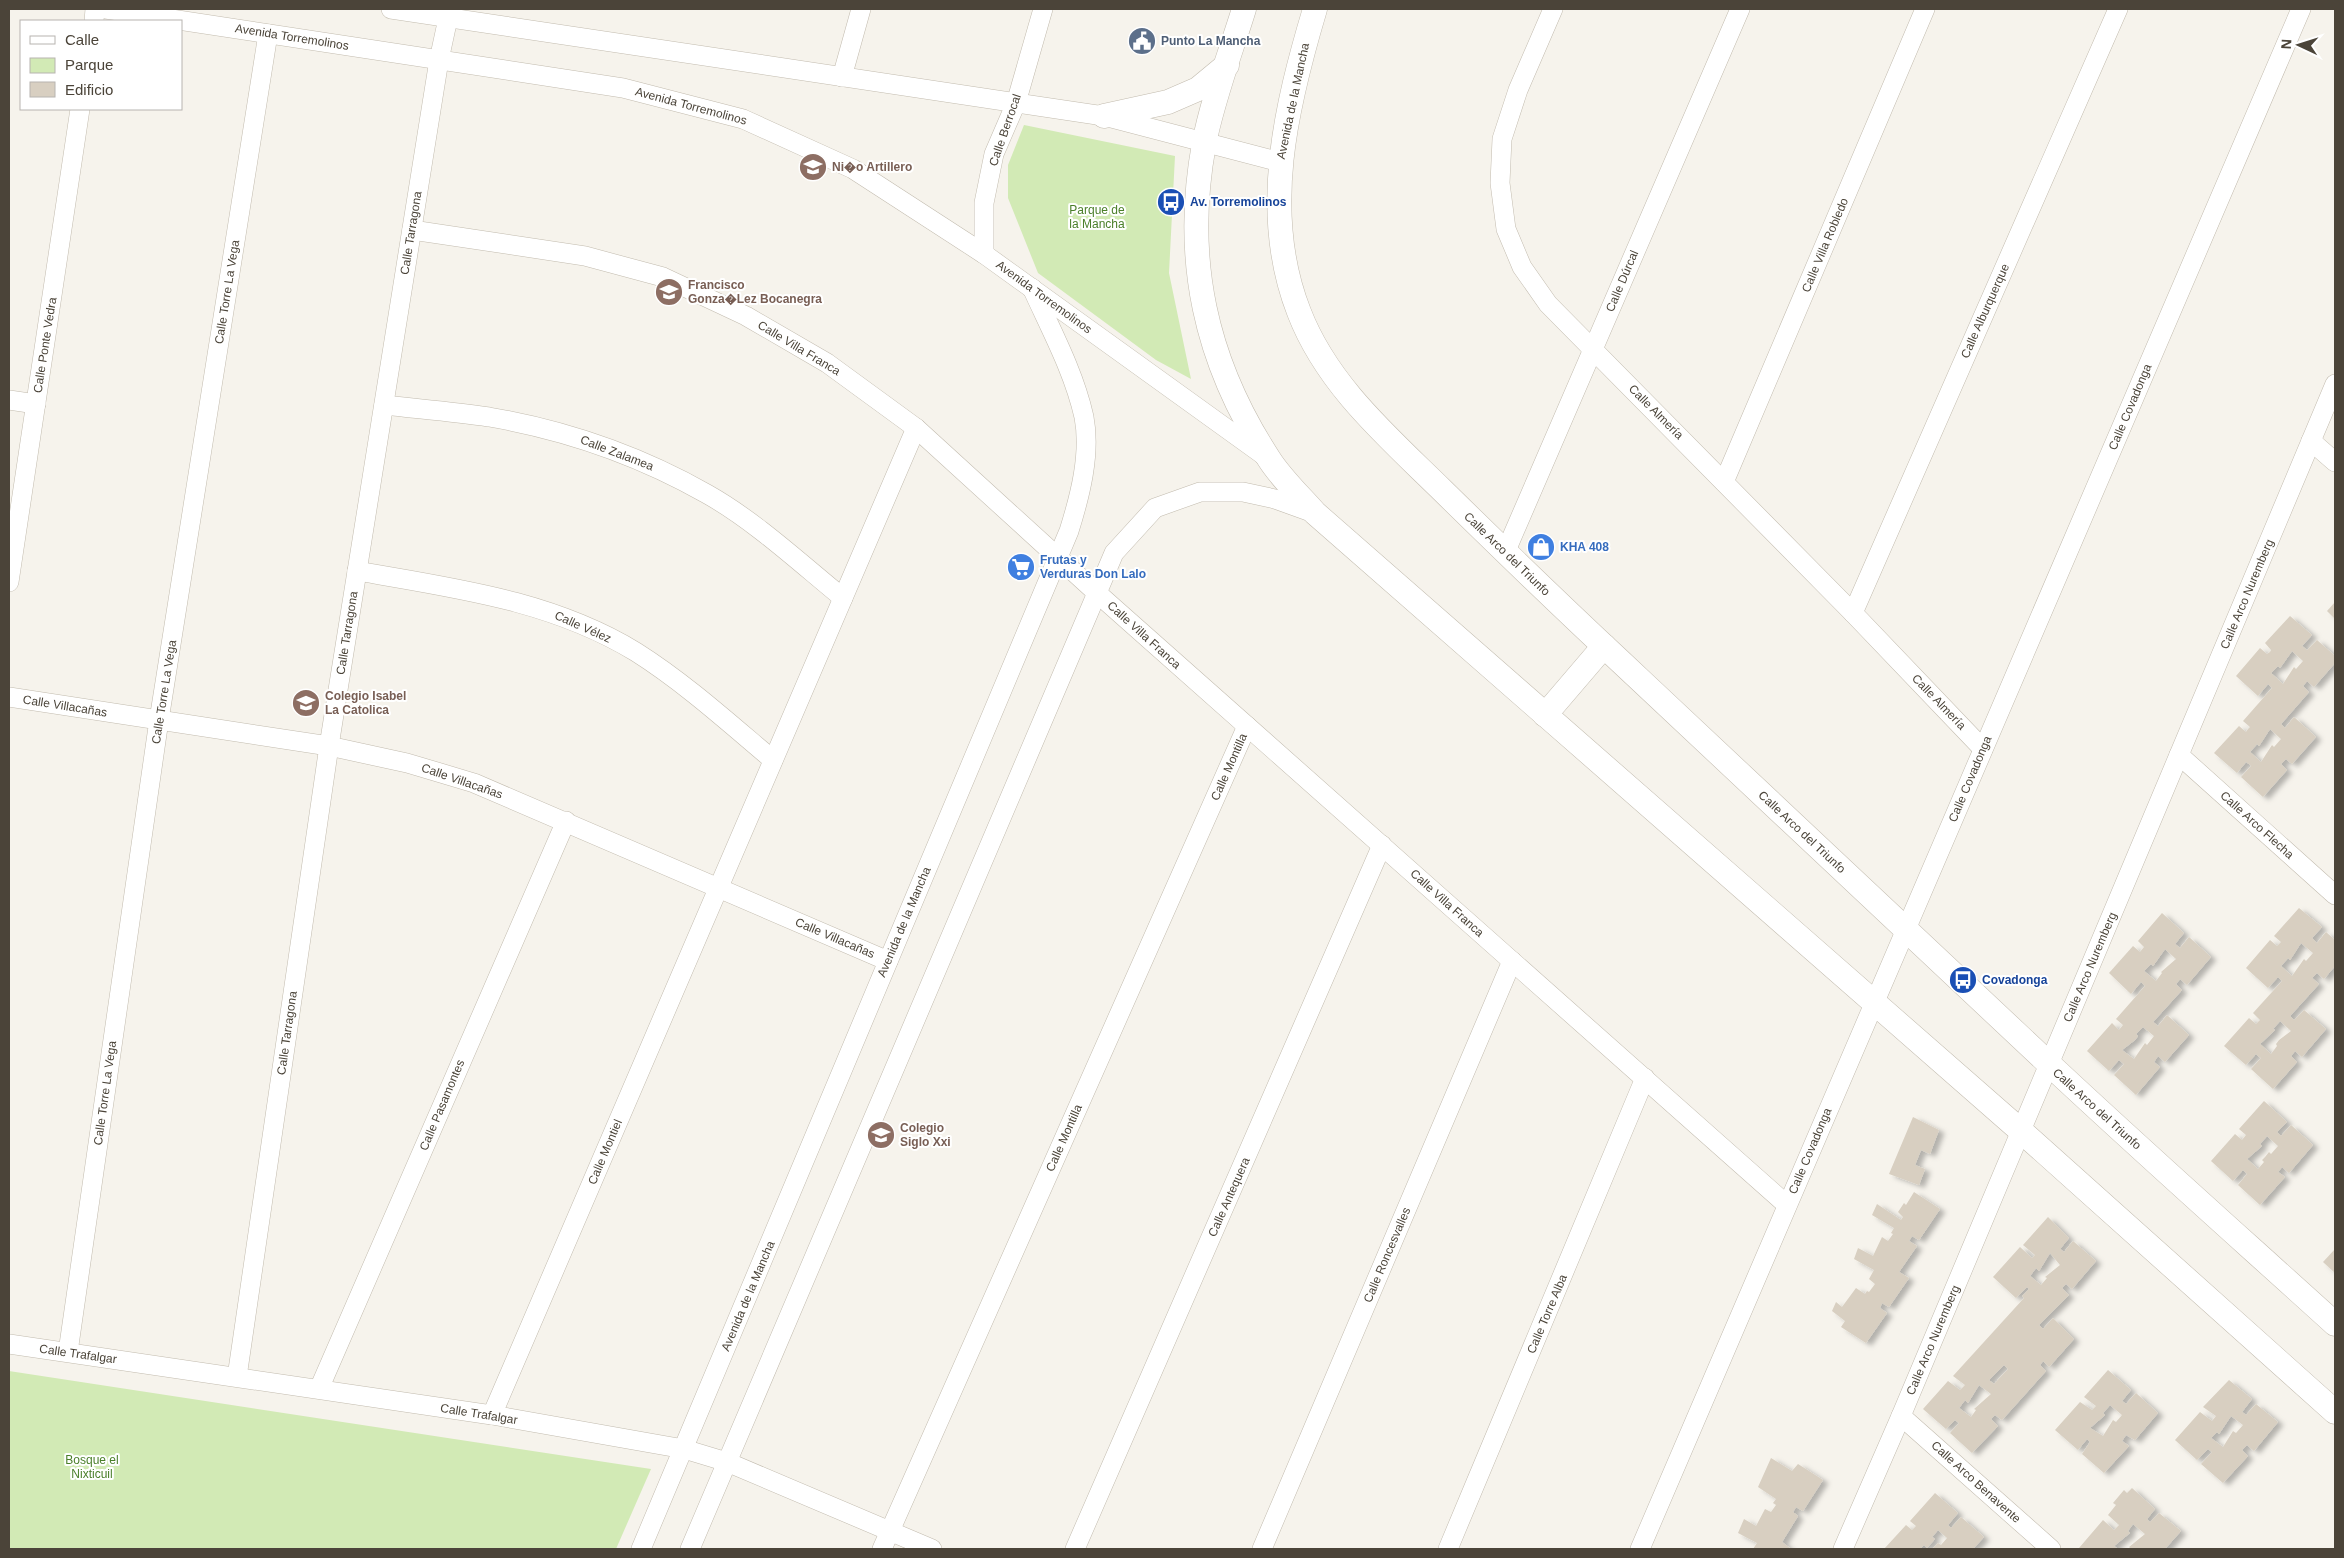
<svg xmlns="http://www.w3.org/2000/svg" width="2344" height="1558" viewBox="0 0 2344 1558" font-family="Arial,sans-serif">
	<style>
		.green { fill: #d2eab5 }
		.building { fill: #d8cfc1; fill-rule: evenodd; filter: url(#shadow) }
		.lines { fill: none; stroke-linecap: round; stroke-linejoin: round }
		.minor-casing { stroke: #c2bbae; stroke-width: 20 }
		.tertiary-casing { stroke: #c2bbae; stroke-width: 25 }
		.minor { stroke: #fff; stroke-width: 19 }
		.tertiary { stroke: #fff; stroke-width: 24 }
		.labels { text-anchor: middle; stroke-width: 4; stroke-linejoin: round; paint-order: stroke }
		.street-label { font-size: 12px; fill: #4b4439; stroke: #fff }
		.service-label { font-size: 12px; font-weight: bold; fill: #4e5e75; stroke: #fff; text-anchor: start }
		.education-label { font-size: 12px; font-weight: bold; fill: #785e54; stroke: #fff; text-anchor: start }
		.transit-label { font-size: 12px; font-weight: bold; fill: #164399; stroke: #fff; text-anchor: start }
		.park-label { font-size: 12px; fill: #4a7f2a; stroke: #fff }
		.shop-label { font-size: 12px; font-weight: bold; fill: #366cbe; stroke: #fff; text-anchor: start }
	</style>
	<defs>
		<filter id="shadow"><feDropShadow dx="5.5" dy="3" stdDeviation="2.5" flood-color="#0004"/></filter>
	</defs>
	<rect width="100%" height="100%" fill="#f6f3ec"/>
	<!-- green -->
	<g class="green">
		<path d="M1024,125L1175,156L1169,273L1191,379L1156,360L1038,273L1008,198V165Z"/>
		<path d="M9,1371L651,1469L616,1549H9Z"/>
	</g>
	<!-- building -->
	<g class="building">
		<path d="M2335,602V619L2327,611Z"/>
		<path d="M2290,616L2312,635L2302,646L2307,650L2317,640L2335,656V663L2314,687L2307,681L2303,686L2309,692L2281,724L2285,728L2294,717L2316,737L2292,764L2286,759L2281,764L2287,770L2263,797L2241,777L2251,766L2249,764L2246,762L2237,773L2214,753L2239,726L2246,732L2248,729L2250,727L2243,721L2272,688L2268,684L2258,696L2236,676L2260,648L2267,654L2270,652L2271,650L2265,643ZM2292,651L2303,661L2296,669L2294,667L2283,684L2271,673L2278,666L2280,668ZM2270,729L2281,739L2274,747L2272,745L2261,762L2250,752L2257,744L2259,746Z"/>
		<path d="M2299,908L2322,927L2312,938L2317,943L2326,932L2335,940V966L2324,979L2317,973L2312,978L2319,984L2290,1016L2294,1020L2304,1010L2326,1029L2302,1057L2295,1051L2291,1056L2297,1062L2273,1089L2251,1069L2261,1058L2258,1056L2256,1054L2246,1065L2224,1046L2249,1018L2256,1024L2260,1020L2253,1013L2282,981L2278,977L2268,988L2246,968L2270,940L2277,946L2281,942L2274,936ZM2301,943L2313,953L2306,961L2304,959L2292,976L2281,966L2288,958L2290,960ZM2280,1021L2291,1031L2279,1040L2276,1044L2277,1046L2271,1054L2260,1044L2275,1030L2273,1029Z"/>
		<path d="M2162,913L2184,933L2175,944L2180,948L2189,937L2211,957L2187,985L2180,979L2176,984L2182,990L2153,1022L2158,1026L2167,1015L2189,1035L2165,1062L2158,1056L2154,1062L2160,1067L2136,1095L2114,1075L2124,1064L2119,1060L2109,1071L2087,1051L2112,1023L2119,1030L2123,1025L2116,1019L2145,986L2141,982L2131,994L2109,973L2133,946L2140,952L2144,947L2138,941ZM2165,949L2176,959L2161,972L2162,973L2156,981L2144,971L2151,964L2153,966ZM2143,1027L2154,1036L2147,1045L2145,1043L2134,1059L2122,1050L2135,1040L2138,1036L2136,1034Z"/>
		<path d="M2264,1101L2287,1122L2277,1132L2281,1136L2291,1125L2313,1145L2289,1173L2282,1167L2278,1172L2285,1177L2260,1205L2238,1185L2247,1174L2243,1170L2233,1181L2211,1161L2235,1134L2242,1140L2246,1135L2239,1129ZM2267,1136L2278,1146L2271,1154L2269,1152L2265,1157L2262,1160L2264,1162L2258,1169L2247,1159L2262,1146L2260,1144Z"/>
		<path d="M1913,1117L1939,1130L1930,1154L1921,1150L1915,1165L1925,1169L1919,1185L1889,1174Z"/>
		<path d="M1914,1192L1940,1209L1919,1240L1912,1236L1909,1241L1917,1246L1899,1272L1909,1278L1889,1307L1882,1303L1880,1308L1887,1313L1866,1343L1841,1327L1845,1321L1832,1311L1836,1302L1842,1307L1856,1288L1865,1294L1867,1291L1869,1292L1875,1284L1869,1279L1874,1270L1854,1259L1858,1248L1873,1256L1882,1237L1888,1241L1893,1234L1891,1233L1894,1228L1872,1215L1877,1204L1901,1220L1903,1217L1898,1212L1904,1203L1906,1205Z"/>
		<path d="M2048,1217L2069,1238L2060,1249L2064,1252L2073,1241L2096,1261L2072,1289L2066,1284L2062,1288L2069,1295L2039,1325L2043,1329L2053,1318L2074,1339L2049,1367L2043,1361L2040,1365L2046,1371L2002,1420L1995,1415L1991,1419L1998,1426L1972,1453L1950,1433L1959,1423L1955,1420L1946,1429L1923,1409L1948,1381L1960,1390L1965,1385L1953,1376L2024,1298L2022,1296L2029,1289L2027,1287L2016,1298L1993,1277L2020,1247L2032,1258L2035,1255L2023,1245ZM2050,1253L2060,1265L2045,1277L2047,1278L2041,1285L2030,1276L2036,1268L2039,1271ZM2004,1365L2008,1369L1994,1384L1989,1380ZM1979,1385L1991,1394L1974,1409L1976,1410L1971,1417L1959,1408L1965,1400L1968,1403Z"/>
		<path d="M2335,1249V1273L2323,1262Z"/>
		<path d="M2108,1370L2131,1390L2122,1401L2126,1404L2136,1393L2158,1413L2135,1440L2126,1435L2122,1441L2129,1446L2104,1473L2082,1454L2090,1442L2087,1439L2078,1450L2055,1430L2080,1402L2092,1410L2096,1406L2084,1397ZM2110,1405L2122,1415L2116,1422L2113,1420L2103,1436L2090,1428L2105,1415L2103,1413Z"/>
		<path d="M2229,1380L2252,1399L2242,1412L2246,1415L2256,1404L2278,1422L2254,1451L2247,1445L2242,1450L2248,1456L2223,1483L2201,1464L2212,1452L2208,1449L2197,1460L2175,1440L2200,1412L2212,1421L2216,1416L2203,1407ZM2231,1416L2243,1425L2236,1433L2233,1431L2223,1447L2211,1438L2217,1432L2219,1434Z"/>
		<path d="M1771,1458L1792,1471L1798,1464L1823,1480L1803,1511L1796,1507L1793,1512L1798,1516L1782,1542L1791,1549H1753L1757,1543L1738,1533L1744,1519L1756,1526L1765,1509L1771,1512L1776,1505L1773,1503L1776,1499L1758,1487Z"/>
		<path d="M2132,1488L2155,1509L2147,1519L2150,1522L2159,1513L2181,1531L2165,1549H2131L2129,1547L2145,1534L2133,1524L2128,1531L2130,1533L2114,1546L2118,1549H2080L2079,1548L2103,1520L2114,1530L2119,1525L2108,1515L2116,1505L2113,1503L2124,1490L2127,1493Z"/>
		<path d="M1935,1493L1958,1513L1948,1525L1951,1528L1961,1517L1984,1537L1973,1549H1932L1938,1543L1941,1545L1947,1538L1938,1530L1932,1537L1935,1539L1927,1548L1924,1545L1920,1549H1884L1906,1525L1912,1530L1916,1526L1910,1521Z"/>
	</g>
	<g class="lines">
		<defs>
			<g id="minor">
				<path d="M106,9L623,88L743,119L853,169L984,254L1266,457"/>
				<path d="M391,9L1104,116L1280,162"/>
				<path d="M1553,9L1518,90L1502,139L1500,183L1506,229L1522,267L1548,304L1853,613L1983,749"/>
				<path d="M94,21L95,9"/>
				<path d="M842,77L861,9"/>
				<path d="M412,230L585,256L663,277L746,316L827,363L916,428L1097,593L1787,1205"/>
				<path d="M984,254V203L994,154L1016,103L1043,9"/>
				<path d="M9,400L36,404"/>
				<path d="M384,405C419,409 455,412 489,417C565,430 640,456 707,494C755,521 800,563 843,598"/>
				<path d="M2311,441L2335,462"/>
				<path d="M1724,482L1925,9"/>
				<path d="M1505,553L1740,9"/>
				<path d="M357,571C453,588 551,600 636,652C685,683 729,723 773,760"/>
				<path d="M9,582L80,109"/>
				<path d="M1853,613L2118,9"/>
				<path d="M9,697L329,746L407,763L474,783L888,961"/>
				<path d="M2179,755L2335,895"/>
				<path d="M9,1344L492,1415L684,1449L727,1462L932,1549"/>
				<path d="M68,1352L159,720L268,34"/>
				<path d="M237,1377L329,746L439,60L450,9"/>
				<path d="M319,1389L566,821"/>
				<path d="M492,1415L916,428"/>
				<path d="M1901,1416L2051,1549"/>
				<path d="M641,1549L1069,531C1080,496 1091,454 1084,417C1074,372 1051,330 1032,288"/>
				<path d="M690,1549L1114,553L1155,508L1200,492H1243L1275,499L1314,513"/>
				<path d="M882,1549L1247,726"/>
				<path d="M1075,1549L1382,845"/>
				<path d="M1262,1549L1512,961"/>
				<path d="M1448,1549L1645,1078"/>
				<path d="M1640,1549L2301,9"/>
				<path d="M1843,1549L1901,1416L2335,384"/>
			</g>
			<g id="tertiary">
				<path d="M1244,9C1231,51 1212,101 1204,144C1183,259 1205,361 1269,459C1281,478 1300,496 1315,513L2021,1131L2335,1412"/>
				<path d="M1315,9C1286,106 1260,213 1299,312C1327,385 1388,437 1442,490C1501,548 1560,605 1621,662C1763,795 1904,929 2047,1062C2142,1151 2239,1237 2335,1324"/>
				<path d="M1104,116L1168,102L1198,89L1227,65"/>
				<path d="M1545,715L1604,646"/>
			</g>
		</defs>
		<!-- minor casing -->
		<use href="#minor" class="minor-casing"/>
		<!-- tertiary casing -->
		<use href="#tertiary" class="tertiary-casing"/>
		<!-- minor -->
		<use href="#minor" class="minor"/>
		<!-- tertiary -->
		<use href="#tertiary" class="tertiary"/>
	</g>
	<!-- icons -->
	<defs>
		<symbol id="civic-disc" viewBox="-11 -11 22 22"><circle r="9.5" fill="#5c6f8a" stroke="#fff"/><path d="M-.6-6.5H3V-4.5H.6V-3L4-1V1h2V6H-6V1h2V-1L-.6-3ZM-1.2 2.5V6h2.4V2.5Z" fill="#fff"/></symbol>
		<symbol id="school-disc" viewBox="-11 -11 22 22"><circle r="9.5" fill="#8d6e63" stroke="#fff"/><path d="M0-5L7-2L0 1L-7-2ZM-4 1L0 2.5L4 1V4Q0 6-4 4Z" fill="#fff"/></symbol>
		<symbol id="bus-disc" viewBox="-11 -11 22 22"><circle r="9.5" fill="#1a4fb4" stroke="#fff"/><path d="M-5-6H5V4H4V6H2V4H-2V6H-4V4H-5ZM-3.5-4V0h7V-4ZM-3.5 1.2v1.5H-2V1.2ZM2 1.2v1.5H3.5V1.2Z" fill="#fff"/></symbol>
		<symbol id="shop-disc" viewBox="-11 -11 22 22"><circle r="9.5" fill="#3f7fe0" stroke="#fff"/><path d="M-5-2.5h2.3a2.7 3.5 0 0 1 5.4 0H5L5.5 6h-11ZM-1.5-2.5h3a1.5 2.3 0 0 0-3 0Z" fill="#fff"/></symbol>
		<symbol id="supermarket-disc" viewBox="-11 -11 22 22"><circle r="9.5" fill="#3f7fe0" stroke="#fff"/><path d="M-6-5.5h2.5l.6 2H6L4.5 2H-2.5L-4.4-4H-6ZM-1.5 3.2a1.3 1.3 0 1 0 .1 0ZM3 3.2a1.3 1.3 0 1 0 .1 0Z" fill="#fff"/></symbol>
	</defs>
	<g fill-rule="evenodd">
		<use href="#civic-disc" x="1126" y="25" width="32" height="32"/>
		<use href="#school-disc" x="797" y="151" width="32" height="32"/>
		<use href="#bus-disc" x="1155" y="186" width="32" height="32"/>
		<use href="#school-disc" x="653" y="276" width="32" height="32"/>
		<use href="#shop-disc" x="1525" y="531" width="32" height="32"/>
		<use href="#supermarket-disc" x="1005" y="551" width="32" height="32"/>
		<use href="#school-disc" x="290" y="687" width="32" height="32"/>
		<use href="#bus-disc" x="1947" y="964" width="32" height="32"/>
		<use href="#school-disc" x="865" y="1119" width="32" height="32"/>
	</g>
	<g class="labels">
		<!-- street labels -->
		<g class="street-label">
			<text transform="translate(292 37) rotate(9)" y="4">Avenida Torremolinos</text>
			<text transform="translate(1293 101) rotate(-78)" y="4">Avenida de la Mancha</text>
			<text transform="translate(691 106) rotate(15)" y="4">Avenida Torremolinos</text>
			<text transform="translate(1005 130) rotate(-71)" y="4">Calle Berrocal</text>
			<text transform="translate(411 233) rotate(-81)" y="4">Calle Tarragona</text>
			<text transform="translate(1825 245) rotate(-67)" y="4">Calle Villa Robledo</text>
			<text transform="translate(1622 281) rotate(-67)" y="4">Calle Dúrcal</text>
			<text transform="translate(227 292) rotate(-81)" y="4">Calle Torre La Vega</text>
			<text transform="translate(1044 297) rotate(36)" y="4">Avenida Torremolinos</text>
			<text transform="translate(1985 311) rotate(-66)" y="4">Calle Alburquerque</text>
			<text transform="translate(45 345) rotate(-81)" y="4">Calle Ponte Vedra</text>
			<text transform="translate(799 348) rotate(31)" y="4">Calle Villa Franca</text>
			<text transform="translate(2130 407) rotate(-67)" y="4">Calle Covadonga</text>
			<text transform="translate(1656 412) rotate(45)" y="4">Calle Almería</text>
			<text transform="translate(617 453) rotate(21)" y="4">Calle Zalamea</text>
			<text transform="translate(1507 554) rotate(44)" y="4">Calle Arco del Triunfo</text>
			<text transform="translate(2247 594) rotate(-67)" y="4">Calle Arco Nuremberg</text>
			<text transform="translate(583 627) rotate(24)" y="4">Calle Vélez</text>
			<text transform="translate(347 633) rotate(-81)" y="4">Calle Tarragona</text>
			<text transform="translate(1144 635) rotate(42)" y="4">Calle Villa Franca</text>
			<text transform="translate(164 692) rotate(-81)" y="4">Calle Torre La Vega</text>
			<text transform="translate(1939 702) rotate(46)" y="4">Calle Almería</text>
			<text transform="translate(65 706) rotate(9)" y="4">Calle Villacañas</text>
			<text transform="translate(1229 767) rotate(-66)" y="4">Calle Montilla</text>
			<text transform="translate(1970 779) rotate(-67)" y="4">Calle Covadonga</text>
			<text transform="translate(462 781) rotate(19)" y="4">Calle Villacañas</text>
			<text transform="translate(2257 825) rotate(42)" y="4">Calle Arco Flecha</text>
			<text transform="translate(1802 832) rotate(43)" y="4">Calle Arco del Triunfo</text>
			<text transform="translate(1447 903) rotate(42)" y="4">Calle Villa Franca</text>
			<text transform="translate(904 922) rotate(-67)" y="4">Avenida de la Mancha</text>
			<text transform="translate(835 938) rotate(23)" y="4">Calle Villacañas</text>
			<text transform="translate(2090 967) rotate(-67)" y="4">Calle Arco Nuremberg</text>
			<text transform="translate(287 1033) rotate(-82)" y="4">Calle Tarragona</text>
			<text transform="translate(105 1093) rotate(-82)" y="4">Calle Torre La Vega</text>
			<text transform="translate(442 1105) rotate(-67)" y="4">Calle Pasamontes</text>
			<text transform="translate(2097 1109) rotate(42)" y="4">Calle Arco del Triunfo</text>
			<text transform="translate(1064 1138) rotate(-66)" y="4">Calle Montilla</text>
			<text transform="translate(1810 1151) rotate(-67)" y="4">Calle Covadonga</text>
			<text transform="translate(605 1152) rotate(-67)" y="4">Calle Montiel</text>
			<text transform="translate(1229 1197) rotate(-66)" y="4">Calle Antequera</text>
			<text transform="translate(1387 1255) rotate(-67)" y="4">Calle Roncesvalles</text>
			<text transform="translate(748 1296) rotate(-67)" y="4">Avenida de la Mancha</text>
			<text transform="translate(1547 1314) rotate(-67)" y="4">Calle Torre Alba</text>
			<text transform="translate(1933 1340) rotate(-67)" y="4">Calle Arco Nuremberg</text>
			<text transform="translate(78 1354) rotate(8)" y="4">Calle Trafalgar</text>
			<text transform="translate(479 1414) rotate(9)" y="4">Calle Trafalgar</text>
			<text transform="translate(1976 1482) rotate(42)" y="4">Calle Arco Benavente</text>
		</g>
		<!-- service labels -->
		<g class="service-label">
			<text x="1161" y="45">Punto La Mancha</text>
		</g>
		<!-- education labels -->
		<g class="education-label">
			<text x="832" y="171">Ni�o Artillero</text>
			<text x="688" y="289">Francisco<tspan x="688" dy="14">Gonza�Lez Bocanegra</tspan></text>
			<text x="325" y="700">Colegio Isabel<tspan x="325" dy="14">La Catolica</tspan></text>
			<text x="900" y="1132">Colegio<tspan x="900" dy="14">Siglo Xxi</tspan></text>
		</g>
		<!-- transit labels -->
		<g class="transit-label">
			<text x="1190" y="206">Av. Torremolinos</text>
			<text x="1982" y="984">Covadonga</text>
		</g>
		<!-- park labels -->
		<g class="park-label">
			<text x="1097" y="214">Parque de<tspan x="1097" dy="14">la Mancha</tspan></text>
			<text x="92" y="1464">Bosque el<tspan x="92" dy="14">Nixticuil</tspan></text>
		</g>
		<!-- shop labels -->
		<g class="shop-label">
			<text x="1560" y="551">KHA 408</text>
			<text x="1040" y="564">Frutas y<tspan x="1040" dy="14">Verduras Don Lalo</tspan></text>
		</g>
	</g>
	<!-- border -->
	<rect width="2344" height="1558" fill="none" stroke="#4b4439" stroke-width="20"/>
	<!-- legend -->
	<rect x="20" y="20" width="162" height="90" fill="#ffffff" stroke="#b7b4b0"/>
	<rect x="30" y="36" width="25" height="8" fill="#ffffff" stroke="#b7b4b0"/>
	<text x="65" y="45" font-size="15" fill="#4b4439">Calle</text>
	<rect x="30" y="58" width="25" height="15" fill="#d2eab5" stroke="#b7b4b0"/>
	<text x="65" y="70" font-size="15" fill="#4b4439">Parque</text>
	<rect x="30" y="82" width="25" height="15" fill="#d8cfc1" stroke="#b7b4b0"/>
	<text x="65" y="95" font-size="15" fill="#4b4439">Edificio</text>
	<!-- north arrow -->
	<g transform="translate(2299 45) rotate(274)" stroke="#ffffff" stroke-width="4" paint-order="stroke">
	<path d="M0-4L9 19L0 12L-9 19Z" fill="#4b4439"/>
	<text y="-8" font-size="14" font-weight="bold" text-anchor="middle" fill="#4b4439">N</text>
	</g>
</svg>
